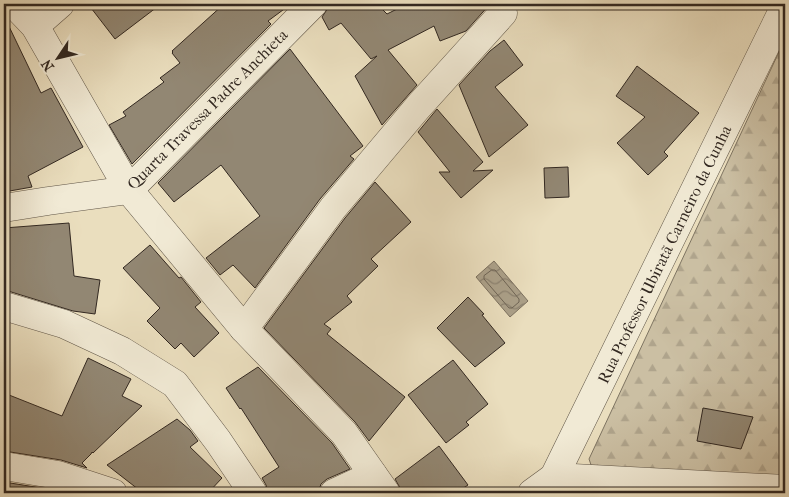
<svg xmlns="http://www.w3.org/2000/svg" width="789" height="497" viewBox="0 0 789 497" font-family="'IM FELL French Canon',serif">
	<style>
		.forest { fill: url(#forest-firs); stroke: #7e7462 }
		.water { fill: url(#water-waves); stroke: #7b705f }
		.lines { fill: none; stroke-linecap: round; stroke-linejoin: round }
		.shore { stroke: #6e6455; stroke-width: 1 }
		.building { fill: #928773; stroke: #322821 }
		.minor-casing { stroke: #605648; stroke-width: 29 }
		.tertiary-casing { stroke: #605648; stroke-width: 29 }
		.minor { stroke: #f1ead5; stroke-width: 28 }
		.tertiary { stroke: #f1ead5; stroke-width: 28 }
		.labels { text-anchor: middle; stroke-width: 4; stroke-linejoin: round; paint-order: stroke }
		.street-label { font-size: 16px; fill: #322821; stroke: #f1ead5 }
	</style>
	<defs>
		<pattern id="forest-firs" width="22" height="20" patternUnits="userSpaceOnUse" patternTransform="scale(1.25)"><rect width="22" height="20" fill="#cbbfa3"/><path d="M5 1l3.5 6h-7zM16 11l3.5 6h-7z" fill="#afa48c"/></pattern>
		<pattern id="water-waves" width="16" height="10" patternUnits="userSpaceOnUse" patternTransform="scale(1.25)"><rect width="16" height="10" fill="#aba089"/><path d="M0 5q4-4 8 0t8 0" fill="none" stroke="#8c8270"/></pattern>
	</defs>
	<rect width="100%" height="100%" fill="#eadebe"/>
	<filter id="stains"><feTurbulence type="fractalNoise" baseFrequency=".004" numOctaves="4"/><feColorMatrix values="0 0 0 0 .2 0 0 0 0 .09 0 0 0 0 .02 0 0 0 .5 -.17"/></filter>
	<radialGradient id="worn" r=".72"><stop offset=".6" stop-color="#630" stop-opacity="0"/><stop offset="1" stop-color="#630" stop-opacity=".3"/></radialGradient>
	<!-- forest -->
	<path class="forest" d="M785,39V493L599,488L589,459Z"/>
	<!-- water -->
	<path class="water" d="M494,261L528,301L510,317L476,277Z"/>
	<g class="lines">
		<!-- shore -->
		<path class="shore" d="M492,270H495L519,299V302L512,308H509L484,279V276Z"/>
	</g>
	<!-- building -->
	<g class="building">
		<path d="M88,4H161L115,39Z"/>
		<path d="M224,4H291L268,21L271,24L132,164L109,125L126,116L123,112L164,82L160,78L180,63L172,53L173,52L172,51Z"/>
		<path d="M328,4H377L387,14L407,4H490L466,31L440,41L434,26L388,50L417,85L382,125L355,76L377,56L371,59L341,23L329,30L322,17L328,8Z"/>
		<path d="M4,16L41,93L51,88L83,147L28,176L32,187L4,192Z"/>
		<path d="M504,40L523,65L495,87L528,125L489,157L459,85L490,51Z"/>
		<path d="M290,49L363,146L350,156L354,159L320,199L255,288L233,265L220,275L206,258L260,216L221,165L174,202L158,183Z"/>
		<path d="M637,66L699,113L664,152L668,156L648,175L617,143L645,117L616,96Z"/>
		<path d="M437,109L483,162L473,171L493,170L461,198L439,172H450L418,132Z"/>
		<path d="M568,167L569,197L545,198L544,168Z"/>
		<path d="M375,182L411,222L371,259L378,266L347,296L352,302L324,324L331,329L327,334L405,397L369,441L355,422L264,328L345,218Z"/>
		<path d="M69,223L74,276L100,280L95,314L73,311L8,291H4V228Z"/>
		<path d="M150,245L179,278L181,277L201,302L195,307L219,333L194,357L181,343L175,349L147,321L160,308L123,268Z"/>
		<path d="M468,297L484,314L482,315L505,343L475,367L437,328Z"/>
		<path d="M88,358L131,379L122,396L142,406L93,453L92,452L91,454L82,463L87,468L61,460L4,451V393L62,416Z"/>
		<path d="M453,360L488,404L466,422L469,425L446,443L408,395Z"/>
		<path d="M258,367L332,443L350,469L327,479L321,484L318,493H268L266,485L262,478L279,467L241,408L240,409L226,388Z"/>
		<path d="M703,408L753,417L741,449L697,441Z"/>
		<path d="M177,419L190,430L198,441L190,447L222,478L208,493H143L107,465Z"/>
		<path d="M439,446L468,485L456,493H403L395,479Z"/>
		<path d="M4,482L54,490L64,493H4Z"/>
	</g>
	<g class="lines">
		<defs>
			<g id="minor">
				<path d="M14,4L35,26L129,190L244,329L344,433L386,493"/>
				<path d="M35,26L60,4"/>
				<path d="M4,208L48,201L129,190L313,4"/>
				<path d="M4,306L64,324L122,351L175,384L218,441L253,493"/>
				<path d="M244,329L333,208L418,107L503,13"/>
				<path d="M4,466L58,475L113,493"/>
				<path d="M554,477L785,489"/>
				<path d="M334,493L373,475"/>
			</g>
			<path id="tertiary" d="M532,493L554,477L785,6"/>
		</defs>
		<!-- minor casing -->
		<use href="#minor" class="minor-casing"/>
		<!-- tertiary casing -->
		<use href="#tertiary" class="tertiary-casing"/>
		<!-- minor -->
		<use href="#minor" class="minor"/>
		<!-- tertiary -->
		<use href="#tertiary" class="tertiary"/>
	</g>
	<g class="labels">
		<!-- street labels -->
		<g class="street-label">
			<text transform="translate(207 109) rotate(-45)" y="6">Quarta Travessa Padre Anchieta</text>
			<text transform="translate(664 254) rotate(-64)" y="6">Rua Professor Ubiratã Carneiro da Cunha</text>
		</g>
	</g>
	<!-- margin -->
	<rect width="789" height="497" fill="none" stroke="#eadebe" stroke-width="20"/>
	<rect x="5" y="5" width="779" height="487" fill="none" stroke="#322821" stroke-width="2.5"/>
	<rect x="10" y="10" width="769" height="477" fill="none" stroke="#322821"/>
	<!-- north arrow -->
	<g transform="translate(58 58) rotate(235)" stroke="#f1ead5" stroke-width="4" paint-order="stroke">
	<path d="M0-4L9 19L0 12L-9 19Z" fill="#322821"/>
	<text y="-8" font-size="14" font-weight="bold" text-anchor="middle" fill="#322821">N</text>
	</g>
	<rect width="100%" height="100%" filter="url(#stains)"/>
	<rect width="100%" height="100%" fill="url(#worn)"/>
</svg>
